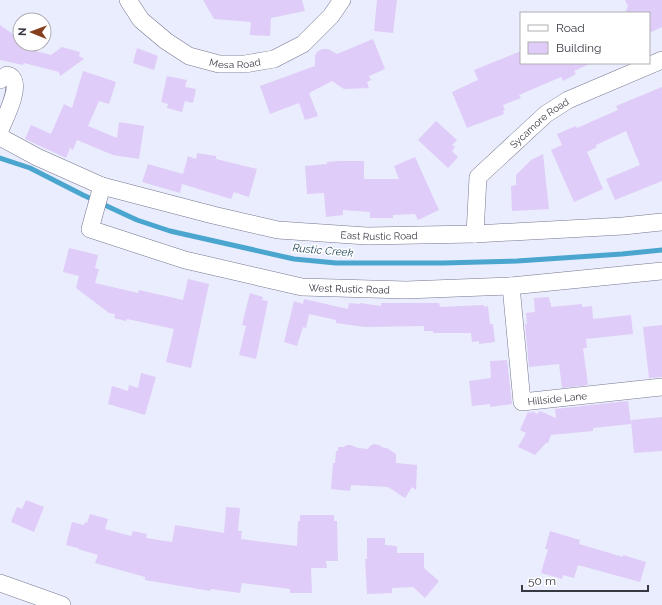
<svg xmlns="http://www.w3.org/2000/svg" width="662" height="605" viewBox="0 0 662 605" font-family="Raleway,sans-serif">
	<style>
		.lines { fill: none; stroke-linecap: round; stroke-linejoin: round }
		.stream { stroke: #4ba6cf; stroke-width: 5 }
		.building { fill: #dfccf8 }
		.minor-casing { stroke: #757890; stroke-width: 18 }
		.minor { stroke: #fff; stroke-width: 17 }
		.labels { text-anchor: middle; stroke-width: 3; stroke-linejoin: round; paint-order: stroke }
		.street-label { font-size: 10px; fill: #363842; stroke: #fff }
		.water-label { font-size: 11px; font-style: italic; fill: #22495b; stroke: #fff }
	</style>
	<rect width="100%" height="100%" fill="#eaedfd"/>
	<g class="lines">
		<!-- stream -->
		<path class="stream" d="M0,158L30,168L83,195L137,220L170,231L294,259L336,263H443L517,261L622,254L662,250"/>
	</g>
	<!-- building -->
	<g class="building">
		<path d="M203,0H302L305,11L271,18L270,36L250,35L251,22L214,19Z"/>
		<path d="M377,0H397L393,33L374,31Z"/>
		<path d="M625,0H662V27L649,33V13H625L628,6Z"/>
		<path d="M0,25L20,39V44L29,45L28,49L51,55L62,47L80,52L79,56L84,59L60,76L59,72L24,63L23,65L0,60Z"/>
		<path d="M373,39L385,69L369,76L371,80L367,82L369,88L344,89L332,81L309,93L318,116L305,120L299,103L270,114L260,86L315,66V56L317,52L322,49H328L337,54Z"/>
		<path d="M137,48L158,56L154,70L133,63Z"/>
		<path d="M521,51V63H592L574,71L576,74L563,81L561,77L519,95L521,98L503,105L505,110L503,111L504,114L467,128L452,92L478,80L474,70Z"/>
		<path d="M83,71L116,82L109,104L99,101L88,126L117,138L119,122L144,126L139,159L113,155L77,140L73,150L70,148L66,158L25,139L31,125L51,134L64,104L72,108Z"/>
		<path d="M167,76L187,80L185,87L196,89L193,103L185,101L182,112L167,108L168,104L161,102Z"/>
		<path d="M662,87V181L615,200L606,179L640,165L626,131L596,145L597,147L587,152L603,189L574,202L551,150L562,145L557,134L576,126L577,128L618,110L616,106Z"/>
		<path d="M436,121L457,140L452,145L455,147L452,151L458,157L448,168L418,140Z"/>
		<path d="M197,153L216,156V159L257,169L249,197L234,192L231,199L182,184L180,193L142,182L148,164L183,174L188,156L196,159Z"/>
		<path d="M543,154L549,209L512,211L511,186L516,185V175L531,160Z"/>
		<path d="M415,157L439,210L418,220L415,214L393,215V218H370V212L343,210V215L326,217L324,193L307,194L305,166L327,164V162L338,161H364V179H399L394,166Z"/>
		<path d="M69,248L98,255L95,268L99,269L95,283L138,293L139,290L183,300L188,279L209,284L191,368L166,362L174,329L127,319L126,321L114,318L115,314L109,313L76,288L79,276L63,272Z"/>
		<path d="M250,293L263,297L262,300L268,301L256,359L239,355L246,326L242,325Z"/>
		<path d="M549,297L550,303H551V307L582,304V307L592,306L593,319L631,315L633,334L586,339L587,348H583L588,385L562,388L559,364L529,367L525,324H527L526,313L535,312L534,298Z"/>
		<path d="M304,299L348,309L349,303L360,304V303L381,306V303H439L440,307L484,305V307L488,306L490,324H493L495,342L479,344V341L472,342L471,333H433V331H424V326L365,327L336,323V320L309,314L306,328L303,327L297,346L284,342L294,301L303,304Z"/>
		<path d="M662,325V377L649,378L643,327Z"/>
		<path d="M507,360L512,404L490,407V404L472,406L469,381L491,378L490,361Z"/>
		<path d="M141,373L156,377L145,415L108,404L112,386L128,391L129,385L138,388Z"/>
		<path d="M628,401L631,424L593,428V431L551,435L548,443H546L535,455L518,447L526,433L520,430L528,412L531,413L532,411L537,414L540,411L556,418L555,409Z"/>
		<path d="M662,417V451L634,453L631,420Z"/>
		<path d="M374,444L379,445L384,448H387L396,454V463L417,465L416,490L412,487L405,498L388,487L351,485L350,491L331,489L333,463H335L336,451H338V447H344L347,445H351L358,448L368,449L370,446Z"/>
		<path d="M26,500L44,507L34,532L11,522L17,507L22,509Z"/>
		<path d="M226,507L240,508L238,531H242L241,539L297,546L298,521H300V515H334V521H337L338,561H326L327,568H311L312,593H290V589L242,583L240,593L211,589L210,591L145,580V577L95,563L98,555L78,549V548L66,545L72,522L84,525L85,522L87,523L90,514L108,519L105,529L131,536L133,531L147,534L146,538L172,542L175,525L224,533Z"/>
		<path d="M550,531L580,540L579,544L623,557V555L646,562L640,582L578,565L574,578L563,575L562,579L541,573L548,549H545Z"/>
		<path d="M367,538H385V545L397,546V553H424V568L439,581L425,598L413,587L392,588V593L367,594L365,559H367Z"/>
	</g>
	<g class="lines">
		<defs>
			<g id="minor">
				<path id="s1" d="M128,0L141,20L166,41L189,56L219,64H245L274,59L303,44L331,16L342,0"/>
				<path d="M0,80L7,75L10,76C23,84 5,118 0,130"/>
				<path id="s2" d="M0,137L37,157L102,186L213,215L278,230L367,236L475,234L623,226L662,222"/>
				<path id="s3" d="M102,186L90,229L185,260L302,287L406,290L511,286L662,271"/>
				<path id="s4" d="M475,234L478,177L546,114L568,100L662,60"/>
				<path id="s5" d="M511,286L522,402L662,387"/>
				<path d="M0,583L62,605"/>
			</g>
		</defs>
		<!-- minor casing -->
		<use href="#minor" class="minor-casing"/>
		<!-- minor -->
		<use href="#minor" class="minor"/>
	</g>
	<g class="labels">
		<!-- street labels -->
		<g class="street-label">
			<text dy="4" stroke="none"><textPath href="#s1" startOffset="131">Mesa Road</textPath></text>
			<text dy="4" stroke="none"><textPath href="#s4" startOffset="139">Sycamore Road</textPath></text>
			<text dy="4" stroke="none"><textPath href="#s2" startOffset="396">East Rustic Road</textPath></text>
			<text dy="4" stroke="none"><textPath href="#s3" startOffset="312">West Rustic Road</textPath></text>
			<text dy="4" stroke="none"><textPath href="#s5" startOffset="152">Hillside Lane</textPath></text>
		</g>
		<!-- water labels -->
		<g class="water-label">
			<text transform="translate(323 250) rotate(5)" y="4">Rustic Creek</text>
		</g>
	</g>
	<!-- legend -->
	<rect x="520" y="12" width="130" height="52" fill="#ffffff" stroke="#afafb3"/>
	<rect x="528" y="25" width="20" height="6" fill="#ffffff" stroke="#afafb3"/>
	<text x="556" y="32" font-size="12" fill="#363842">Road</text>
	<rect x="528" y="42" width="20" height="12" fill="#dfccf8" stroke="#afafb3"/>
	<text x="556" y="52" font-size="12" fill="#363842">Building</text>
	<!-- north arrow -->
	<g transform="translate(32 32) rotate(271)"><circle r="19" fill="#ffffff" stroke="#afafb3"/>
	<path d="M0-3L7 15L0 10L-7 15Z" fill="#863f1d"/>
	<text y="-6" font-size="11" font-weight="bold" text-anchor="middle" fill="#363842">N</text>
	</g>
	<!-- scale -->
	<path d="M522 585v6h126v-6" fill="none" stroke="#363842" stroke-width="2"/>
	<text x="528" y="585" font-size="12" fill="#363842" stroke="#ffffff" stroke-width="3" paint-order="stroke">50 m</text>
</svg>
